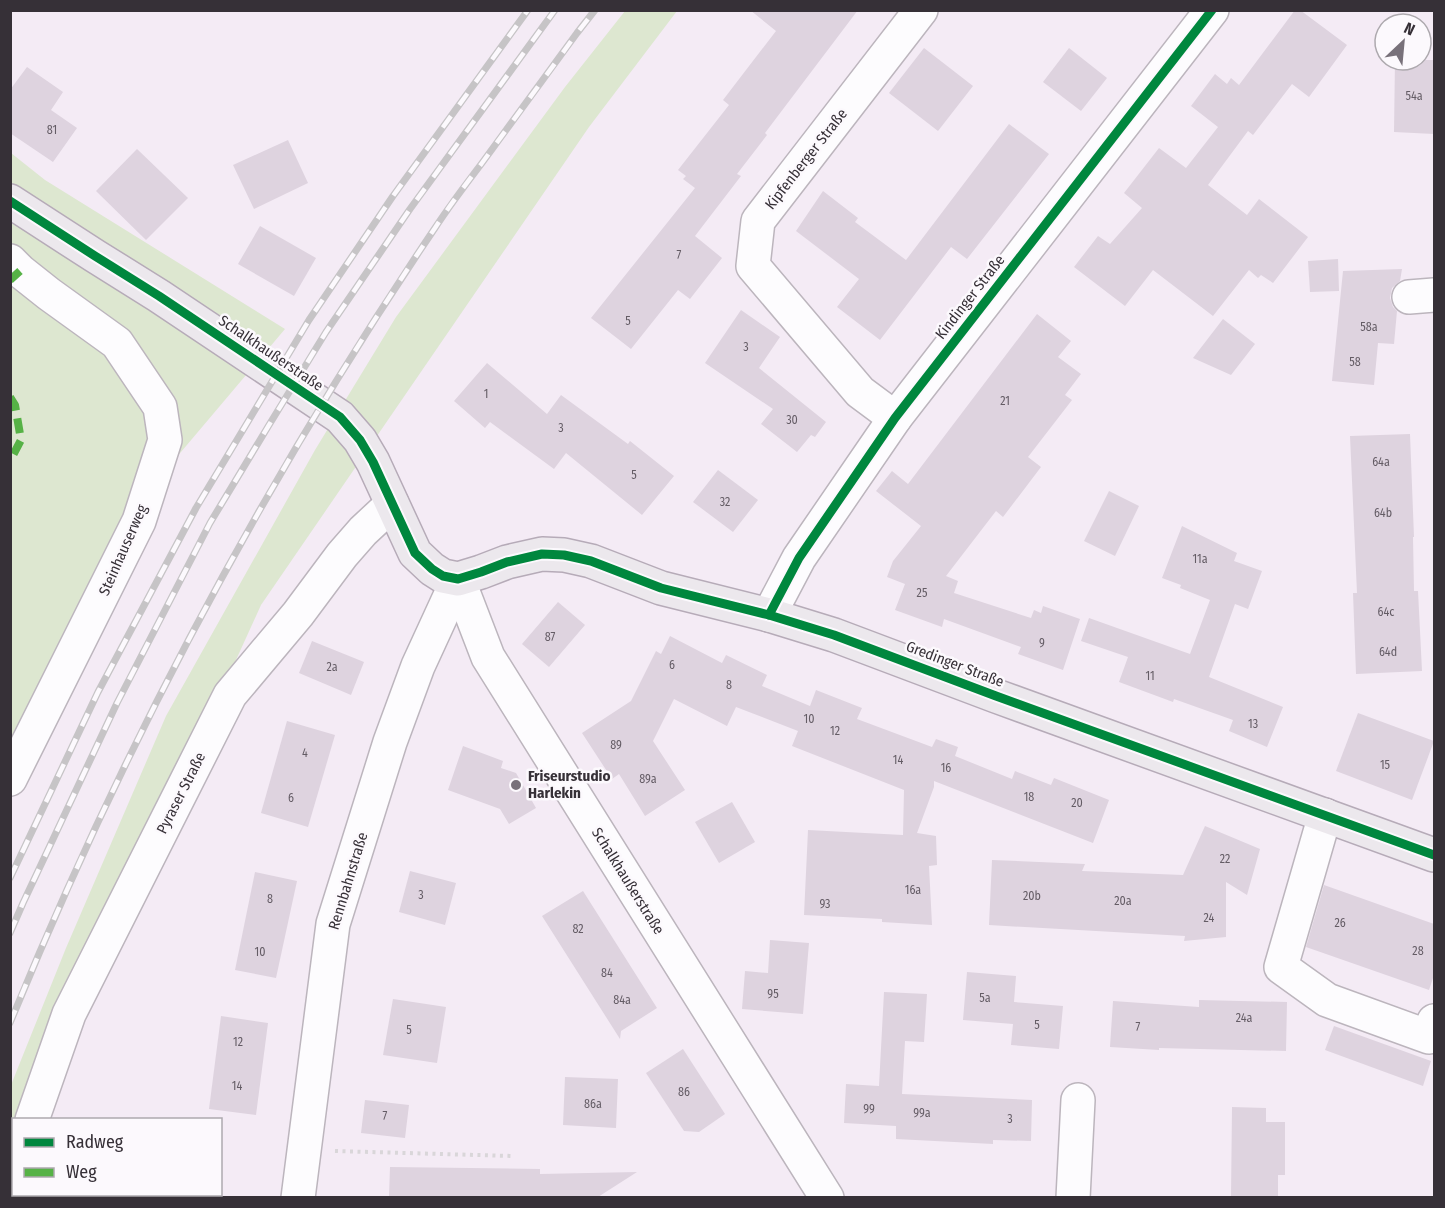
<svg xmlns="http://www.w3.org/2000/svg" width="1445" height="1208" viewBox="0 0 1445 1208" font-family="'Fira Sans Condensed',sans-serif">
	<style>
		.green { fill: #dde7d0 }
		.building { fill: #ded3df }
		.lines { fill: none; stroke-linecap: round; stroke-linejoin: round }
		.minor-casing { stroke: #bcb5bd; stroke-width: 36 }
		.major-casing { stroke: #b6abb8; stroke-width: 36 }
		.path { stroke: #d9d6d9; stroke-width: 4; stroke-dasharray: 3 4.5; stroke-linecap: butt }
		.minor { stroke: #fdfcfe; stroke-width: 33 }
		.major { stroke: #ece8ed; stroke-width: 33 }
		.rail-casing { stroke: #c6c4c6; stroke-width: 7 }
		.rail { stroke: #fcf9fd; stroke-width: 4.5; stroke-dasharray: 14; stroke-linecap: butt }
		.quiet { stroke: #56b246; stroke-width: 8; stroke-dasharray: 15 8; stroke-linecap: butt }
		.cycleway-casing { stroke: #fcf9fd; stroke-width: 13 }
		.cycleway { stroke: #00873e; stroke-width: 9 }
		.poi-dot { fill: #78717a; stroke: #fcf9fd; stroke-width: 2 }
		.labels { text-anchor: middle; stroke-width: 5; stroke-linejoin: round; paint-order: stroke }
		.number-label { font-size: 12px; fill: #645c65 }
		.street-label { font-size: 15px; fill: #363037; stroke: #fcf9fd }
		.poi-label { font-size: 15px; font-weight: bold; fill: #363037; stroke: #fcf9fd; text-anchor: start }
	</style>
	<rect width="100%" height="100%" fill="#f4ebf5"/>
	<!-- green -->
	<g class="green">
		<path d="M625,11H677L589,127L261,605L27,1119L14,1120L13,1149L11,1155V1085L66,948L166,716L315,450L396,317L565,87Z"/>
		<path d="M11,153L45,180L285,329L170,465L11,783Z"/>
	</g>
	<!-- building -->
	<g class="building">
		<path d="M750,10H858L765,133L767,135L737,174L741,176L695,236L722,258L690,299L678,290L631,349L591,318L695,188L683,179L686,176L678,170L729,105L723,100L776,31Z"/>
		<path d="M1295,10H1300L1347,45L1309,97L1292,84L1253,135L1248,131L1208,185L1247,215L1259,199L1308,237L1273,283L1261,275L1258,278L1249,270L1213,316L1153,270L1125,306L1074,267L1098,236L1110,244L1142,208L1124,193L1159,148L1186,168L1218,127L1191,106L1215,74L1227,84L1231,78L1239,85Z"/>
		<path d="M924,48L973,86L938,131L889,93Z"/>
		<path d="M1069,48L1107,78L1081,111L1043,82Z"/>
		<path d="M1395,60H1434V134L1394,132Z"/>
		<path d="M27,67L63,92L51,110L77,128L53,162L10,133V90Z"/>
		<path d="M1009,124L1049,154L967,259L951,247L880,340L837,307L859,279L796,231L823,191L858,218L855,222L906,260Z"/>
		<path d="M288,140L308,183L254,209L233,165Z"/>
		<path d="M137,149L188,198L146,240L96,191Z"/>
		<path d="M260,226L316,258L294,296L238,264Z"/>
		<path d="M1338,259L1339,291L1310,292L1308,261Z"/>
		<path d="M1402,269L1400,281L1392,288L1390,298L1393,307L1397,311L1394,344L1378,343L1374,385L1332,381L1343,271Z"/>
		<path d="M741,310L780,337L759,368L826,422L815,437L811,435L797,452L761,424L773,409L705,363Z"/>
		<path d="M1037,314L1071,341L1058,357L1081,374L1065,395L1072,400L1028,457L1041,467L1003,517L996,511L946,576L958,581L954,593L1031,618L1034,610L1041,613L1043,606L1080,619L1063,670L1018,654L1021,647L944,619L942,627L895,610L905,584L887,577L893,561L921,526L876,491L892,471L908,484Z"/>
		<path d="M1223,319L1255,344L1231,375L1193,358Z"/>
		<path d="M487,363L547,414L561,395L628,444L630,441L674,476L642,515L566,453L554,469L490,422L485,428L454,401Z"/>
		<path d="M1410,434L1414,537H1413L1414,591H1418L1422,671L1356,674L1353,593H1357L1350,436Z"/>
		<path d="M718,470L758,500L733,532L693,502Z"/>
		<path d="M1109,491L1139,506L1115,556L1084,541Z"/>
		<path d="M1182,526L1237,553L1234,561L1262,571L1248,609L1235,604L1209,677L1283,707L1267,747L1229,731L1233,720L1174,699L1173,702L1119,682L1128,657L1081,641L1089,618L1190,654L1210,600L1180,588L1181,585L1162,578Z"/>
		<path d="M558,602L585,625L549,667L522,644Z"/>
		<path d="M670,636L722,663L726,655L767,675L762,686L810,706L816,690L862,708L857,719L932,747L936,739L958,747L955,756L1012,779L1015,771L1051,785L1054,778L1109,800L1093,843L934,781V787L917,833L936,836L937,865L929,866L932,925L882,922V919L804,915L808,830L903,835L904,790L792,746L798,731L736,707L727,726L674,699L653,741L685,790L645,816L619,774L612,779L582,733L631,701L656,651L661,654Z"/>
		<path d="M312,641L364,662L351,695L299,673Z"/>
		<path d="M1358,713L1434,741L1412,800L1336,771Z"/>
		<path d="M287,721L335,735L308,827L261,813Z"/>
		<path d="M463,746L503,761L501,768L516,773L536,808L509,824L500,809L448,790Z"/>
		<path d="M732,802L755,842L719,863L695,822Z"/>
		<path d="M1205,826L1260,849L1247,895L1226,882V937L1184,941L1185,936L989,925L992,860L1085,864L1082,871L1183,875Z"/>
		<path d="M410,871L456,883L445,925L399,912Z"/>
		<path d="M255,872L297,881L276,978L235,970Z"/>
		<path d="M1324,885L1434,924V975L1429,990L1306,947Z"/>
		<path d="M583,891L657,1008L621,1031L620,1039L542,916Z"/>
		<path d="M770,940L809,943L803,1014L742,1009L745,971L768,973Z"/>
		<path d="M967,972L1016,976L1014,1002L1063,1006L1059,1049L1011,1045L1013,1024L963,1020Z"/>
		<path d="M884,992L927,994L924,1042L905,1041L902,1094L1032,1100L1031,1141L993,1140V1144L896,1139V1126L844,1123L846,1084L879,1086Z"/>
		<path d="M393,999L446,1007L437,1063L383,1055Z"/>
		<path d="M1199,1000L1287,1002L1286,1051L1159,1048V1050L1110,1047L1113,1001L1199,1007Z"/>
		<path d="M221,1016L268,1023L256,1115L209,1109Z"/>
		<path d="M1334,1026L1431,1061L1423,1086L1325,1050Z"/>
		<path d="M683,1049L725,1114L699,1132L684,1131L646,1073Z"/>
		<path d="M565,1077L618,1079L616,1128L563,1125Z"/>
		<path d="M365,1100L409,1105L405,1138L361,1133Z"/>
		<path d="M1232,1107L1266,1108V1122H1285V1175H1278V1197H1231Z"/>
		<path d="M390,1167L540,1169V1174L637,1172L598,1197H389Z"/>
	</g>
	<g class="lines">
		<defs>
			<g id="minor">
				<path d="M10,261L20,271L49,294L117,343L160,407L165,440L139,521L10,779"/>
				<path d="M1409,297L1434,295"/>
				<path d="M895,418L860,392L753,266L758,221L921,10"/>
				<path d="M458,579L488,657L827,1198"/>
				<path d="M769,615L799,558L895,418L1212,10"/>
				<path d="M1325,815L1281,967L1327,1000L1429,1037L1434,1021"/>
				<path d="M32,1120L69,1014L230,695L298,614L342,555L363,531L392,504"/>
				<path d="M10,1180L14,1171"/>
				<path d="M298,1198L333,924L390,742L418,666L458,579"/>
				<path d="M1073,1198L1078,1100"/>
			</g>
			<path id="major" d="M10,201L95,256L159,296L340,417L360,440L373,462L415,553L432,569L443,576L458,579L481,572L507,562L542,554L564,555L591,561L661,588L769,615L834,635L996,696L1434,855"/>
		</defs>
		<!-- minor casing -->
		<use href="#minor" class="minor-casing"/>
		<!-- major casing -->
		<use href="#major" class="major-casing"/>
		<!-- path -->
		<path class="path" d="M335,1151L512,1156"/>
		<!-- minor -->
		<use href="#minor" class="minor"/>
		<!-- major -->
		<use href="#major" class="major"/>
		<defs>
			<g id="rail">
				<path d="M10,878L98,692L196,508L309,320L393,196L528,10"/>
				<path d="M10,933L23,903L117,703L210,523L269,425L326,332L410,209L555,10"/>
				<path d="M10,1023C124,744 267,477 435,228C450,205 466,184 482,163C514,119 546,76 577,33L595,10"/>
			</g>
		</defs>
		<!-- rail casing -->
		<use href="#rail" class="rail-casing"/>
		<!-- rail -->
		<use href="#rail" class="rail"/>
		<!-- quiet -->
		<g class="quiet">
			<path d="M10,280L20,271"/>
			<path d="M10,397L15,405L21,440L10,461"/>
		</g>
		<defs>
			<g id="cycleway">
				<path d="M10,201L95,256L159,296L340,417L360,440L373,462L415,553L432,569L443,576L458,579L481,572L507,562L542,554L564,555L591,561L661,588L769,615L834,635L996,696L1434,855"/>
				<path d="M769,615L799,558L895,418L1212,10"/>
			</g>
		</defs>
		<!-- cycleway casing -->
		<use href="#cycleway" class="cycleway-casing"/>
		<!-- cycleway -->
		<use href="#cycleway" class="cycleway"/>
	</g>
	<!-- markers -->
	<circle class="poi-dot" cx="516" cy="785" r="6"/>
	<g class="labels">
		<!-- number labels -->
		<g class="number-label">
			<text x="1414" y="100">54a</text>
			<text x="52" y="134">81</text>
			<text x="679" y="259">7</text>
			<text x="628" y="325">5</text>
			<text x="1369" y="331">58a</text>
			<text x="746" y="351">3</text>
			<text x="1355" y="366">58</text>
			<text x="486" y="398">1</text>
			<text x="1005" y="405">21</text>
			<text x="792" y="424">30</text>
			<text x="561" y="432">3</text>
			<text x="1381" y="466">64a</text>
			<text x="634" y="479">5</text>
			<text x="725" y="506">32</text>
			<text x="1383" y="517">64b</text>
			<text x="1200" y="563">11a</text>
			<text x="922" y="597">25</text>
			<text x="1386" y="616">64c</text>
			<text x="550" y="641">87</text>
			<text x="1042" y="647">9</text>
			<text x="1388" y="656">64d</text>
			<text x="672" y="669">6</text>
			<text x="332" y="671">2a</text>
			<text x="1150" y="680">11</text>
			<text x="729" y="689">8</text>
			<text x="809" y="723">10</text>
			<text x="1253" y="728">13</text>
			<text x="835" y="735">12</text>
			<text x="616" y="749">89</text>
			<text x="305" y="757">4</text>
			<text x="898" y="764">14</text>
			<text x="1385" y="769">15</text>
			<text x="946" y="772">16</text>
			<text x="648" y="783">89a</text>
			<text x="1029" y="801">18</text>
			<text x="291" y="802">6</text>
			<text x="1077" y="807">20</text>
			<text x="1225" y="863">22</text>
			<text x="913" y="894">16a</text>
			<text x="421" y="899">3</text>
			<text x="1032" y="900">20b</text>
			<text x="270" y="903">8</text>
			<text x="1123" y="905">20a</text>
			<text x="825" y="908">93</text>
			<text x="1209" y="922">24</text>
			<text x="1340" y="927">26</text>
			<text x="578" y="933">82</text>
			<text x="1418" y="955">28</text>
			<text x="260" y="956">10</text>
			<text x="607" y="977">84</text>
			<text x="773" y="998">95</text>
			<text x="985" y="1002">5a</text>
			<text x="622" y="1004">84a</text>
			<text x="1244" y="1022">24a</text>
			<text x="1037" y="1029">5</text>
			<text x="1138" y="1031">7</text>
			<text x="409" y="1034">5</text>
			<text x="238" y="1046">12</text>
			<text x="237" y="1090">14</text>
			<text x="684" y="1096">86</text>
			<text x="593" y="1108">86a</text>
			<text x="869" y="1113">99</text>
			<text x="922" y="1117">99a</text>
			<text x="385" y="1120">7</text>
			<text x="1010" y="1123">3</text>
		</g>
		<!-- street labels -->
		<g class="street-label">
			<text transform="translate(806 159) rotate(-52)" y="5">Kipfenberger Straße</text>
			<text transform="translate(970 297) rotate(-52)" y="5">Kindinger Straße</text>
			<text transform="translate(271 353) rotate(34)" y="5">Schalkhaußerstraße</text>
			<text transform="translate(123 550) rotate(-66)" y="5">Steinhauserweg</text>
			<text transform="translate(955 664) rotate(21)" y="5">Gredinger Straße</text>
			<text transform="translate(181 793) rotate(-63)" y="5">Pyraser Straße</text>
			<text transform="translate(348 881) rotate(-73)" y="5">Rennbahnstraße</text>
			<text transform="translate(628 881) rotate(58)" y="5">Schalkhaußerstraße</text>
		</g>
		<!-- poi labels -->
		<g class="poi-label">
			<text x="528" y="781">Friseurstudio<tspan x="528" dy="17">Harlekin</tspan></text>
		</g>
	</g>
	<!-- border -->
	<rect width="1445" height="1208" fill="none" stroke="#363037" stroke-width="24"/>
	<!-- legend -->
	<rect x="12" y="1118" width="210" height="78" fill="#fcf9fd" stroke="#ada9ae" stroke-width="1.5"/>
	<rect x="24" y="1138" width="30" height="9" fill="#00873e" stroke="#ada9ae" stroke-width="1.5"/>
	<text x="66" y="1148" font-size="18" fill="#363037">Radweg</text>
	<rect x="24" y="1168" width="30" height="9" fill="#56b246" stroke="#ada9ae" stroke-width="1.5"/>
	<text x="66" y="1178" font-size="18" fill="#363037">Weg</text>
	<!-- north arrow -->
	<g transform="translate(1403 42) rotate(26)"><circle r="28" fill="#fcf9fd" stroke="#ada9ae" stroke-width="1.5"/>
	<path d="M0-4.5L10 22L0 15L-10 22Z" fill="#78717a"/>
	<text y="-9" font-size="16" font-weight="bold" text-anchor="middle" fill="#363037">N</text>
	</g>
</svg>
